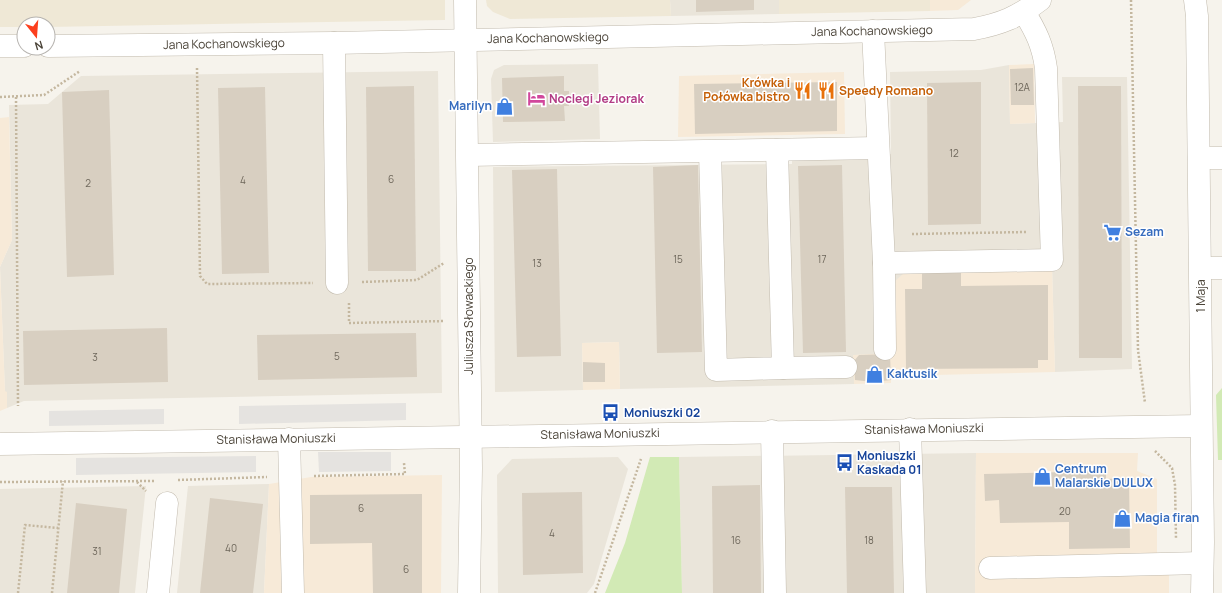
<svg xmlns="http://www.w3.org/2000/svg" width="1222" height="593" viewBox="0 0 1222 593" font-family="Manrope,sans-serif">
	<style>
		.residential { fill: #eae5da }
		.commercial { fill: #f7ead8 }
		.education { fill: #efe8d6 }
		.green { fill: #d2eab5 }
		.parking { fill: #e5e3e0 }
		.building { fill: #d8cfc1 }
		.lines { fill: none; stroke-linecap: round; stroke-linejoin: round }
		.minor-casing { stroke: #c2bbae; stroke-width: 23 }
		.path { stroke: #c4b79f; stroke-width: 2.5; stroke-dasharray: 2 2; stroke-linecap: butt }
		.minor { stroke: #fff; stroke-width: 22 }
		.labels { text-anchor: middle; stroke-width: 3; stroke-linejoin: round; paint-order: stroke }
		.number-label { font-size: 10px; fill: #6e675b }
		.street-label { font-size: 12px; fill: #4b4439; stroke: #fff }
		.food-label { font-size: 12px; font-weight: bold; fill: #c56008; stroke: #fff; text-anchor: end }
		.hotel-label { font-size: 12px; font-weight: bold; fill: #b23c85; stroke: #fff; text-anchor: start }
		.shop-label { font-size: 12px; font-weight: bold; fill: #366cbe; stroke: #fff; text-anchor: start }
		.transit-label { font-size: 12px; font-weight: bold; fill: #164399; stroke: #fff; text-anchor: start }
	</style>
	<rect width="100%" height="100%" fill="#f6f3ec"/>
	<!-- residential -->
	<g class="residential">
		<path d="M670,0H779V14L671,16Z"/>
		<path d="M598,64L600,139L493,142L491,79L494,70L504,65Z"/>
		<path d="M1009,65L1010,124L1063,122L1062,77H1127L1132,369L1055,372L1052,266L890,354L854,355V384L620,389L619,342L582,343L583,390L495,392L493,167L792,164V155L891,154L890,72L981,70Z"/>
		<path d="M438,71L442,393L24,401L7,408V392H5L0,267L12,240L9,105L48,104L81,76Z"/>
		<path d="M976,453L975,593H682L679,457Z"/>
		<path d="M618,457L628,469L594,584L587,593H498L497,475L512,459Z"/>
		<path d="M269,484L264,593H177L188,486Z"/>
		<path d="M146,486L135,593H0V489Z"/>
	</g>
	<!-- commercial -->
	<g class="commercial">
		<path d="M930,0H971L958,10L930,11Z"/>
		<path d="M1034,64L1035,123L1010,124L1009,65Z"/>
		<path d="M844,72L845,134L678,137L679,76Z"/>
		<path d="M9,117L12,240L0,267L5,391L7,392V408L0,411V118Z"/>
		<path d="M1052,265L1055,372L891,376V383L854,384L853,355L890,353L894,282L904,273Z"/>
		<path d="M619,342L620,389L583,390L582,343Z"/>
		<path d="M976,453H1138L1137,471L1157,479V552L1163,570L1169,574V593H975Z"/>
		<path d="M442,475L441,593H264L269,484L311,477Z"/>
	</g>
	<!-- education -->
	<g class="education">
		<path d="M0,0H445V20L48,27V24H24V27H0Z"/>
		<path d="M486,0H670L671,16L510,19L493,12L487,6Z"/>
		<path d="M779,0H930V11L779,14Z"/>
	</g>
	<!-- green -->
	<g class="green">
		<path d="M1222,388V460H1218L1216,395Z"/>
		<path d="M650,457H679L682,593H605L625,543Z"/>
	</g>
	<!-- parking -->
	<g class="parking">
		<path d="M406,403V420L239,424V406Z"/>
		<path d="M164,409V424L49,426V411Z"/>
		<path d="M318,452H391V471L319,472Z"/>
		<path d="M256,456V472L76,475V458Z"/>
	</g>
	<!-- building -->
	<g class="building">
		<path d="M696,0H754V10L696,12Z"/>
		<path d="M1033,68L1034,105H1011L1010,69Z"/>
		<path d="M564,76V91H569V106H564L565,121L503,122L502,78Z"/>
		<path d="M837,82V131L695,134L694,84Z"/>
		<path d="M981,82V224L928,225L927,83Z"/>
		<path d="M414,86L416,271H368L366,87Z"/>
		<path d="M1078,86H1121L1122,358H1079Z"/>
		<path d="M265,87L269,273L222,274L218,88Z"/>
		<path d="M109,90L114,275L67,277L62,92Z"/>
		<path d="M698,165L702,352L657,353L653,167Z"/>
		<path d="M842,165L846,352L803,353L798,166Z"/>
		<path d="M557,169L561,356L517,357L512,170Z"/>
		<path d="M922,273H961V286L1048,285V360H1038V368L906,369L905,289H922Z"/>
		<path d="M167,328L168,382L24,385L23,331Z"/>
		<path d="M416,333L417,377L258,380L257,335Z"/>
		<path d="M890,354L891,380L873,382L855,380L854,361L859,355Z"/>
		<path d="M583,362L605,363V382H583Z"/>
		<path d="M1106,471V479L1129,478L1130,548L1069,549V522L1000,523L999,500L985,501L984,474Z"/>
		<path d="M760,485L761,593H713L712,486Z"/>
		<path d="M845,487H892L894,593H847Z"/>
		<path d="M582,492L583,573L523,575L522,493Z"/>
		<path d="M422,494V593H373L372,543L310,544V495Z"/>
		<path d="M210,498L263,504L253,593H200Z"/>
		<path d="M76,503L127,509L119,593H67Z"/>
	</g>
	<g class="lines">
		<defs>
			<g id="minor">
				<path d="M465,0L471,468L469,593"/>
				<path d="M1195,0L1197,16L1203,542L1202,593"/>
				<path d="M873,31L884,263L885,349"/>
				<path d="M334,43L337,283"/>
				<path d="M0,46H24"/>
				<path d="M48,46L334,43L974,29C1001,24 1018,17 1040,0"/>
				<path d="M710,152L716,370L783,368L777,150"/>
				<path d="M468,155L878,148"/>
				<path d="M1199,158H1222"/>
				<path d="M884,263L1052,260L1046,68C1043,46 1036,31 1024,12"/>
				<path d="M1201,268H1222"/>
				<path d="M783,368L846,367"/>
				<path d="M910,429L915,593"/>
				<path d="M772,431L775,593"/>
				<path d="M289,439L293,593"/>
				<path d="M0,444L1201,426"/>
				<path d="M990,568L1202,563"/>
				<path d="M158,593L167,503"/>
			</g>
		</defs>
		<!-- minor casing -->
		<use href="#minor" class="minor-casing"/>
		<!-- path -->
		<g class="path">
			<path d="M1131,0L1138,350L1145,403"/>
			<path d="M197,68L200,276L207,284L313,283"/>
			<path d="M0,97L44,95L80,71"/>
			<path d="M16,97L18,406"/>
			<path d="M912,234L1027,232"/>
			<path d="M362,282L417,280L444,263"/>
			<path d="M349,303V323L445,321"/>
			<path d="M1155,451L1172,468L1175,485L1176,539"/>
			<path d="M314,476L405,474L404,463"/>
			<path d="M178,480L267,477"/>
			<path d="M0,482L155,481"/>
			<path d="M137,482L146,491"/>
			<path d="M18,593L25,525L58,528"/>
			<path d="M52,593L63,481"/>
			<path d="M595,593L641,459"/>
		</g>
		<!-- minor -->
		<use href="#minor" class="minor"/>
	</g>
	<!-- icons -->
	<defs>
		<symbol id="restaurant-bare" viewBox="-9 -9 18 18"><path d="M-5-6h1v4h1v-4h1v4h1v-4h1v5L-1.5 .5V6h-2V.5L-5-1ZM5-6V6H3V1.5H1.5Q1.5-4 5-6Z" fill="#e8710a" stroke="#fff" stroke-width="2.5" paint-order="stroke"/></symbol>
		<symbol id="hotel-bare" viewBox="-9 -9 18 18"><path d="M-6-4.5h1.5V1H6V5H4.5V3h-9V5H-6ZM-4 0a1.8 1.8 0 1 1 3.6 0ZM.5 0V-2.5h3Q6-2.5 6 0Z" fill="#d1479c" stroke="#fff" stroke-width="2.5" paint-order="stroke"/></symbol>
		<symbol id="shop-bare" viewBox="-9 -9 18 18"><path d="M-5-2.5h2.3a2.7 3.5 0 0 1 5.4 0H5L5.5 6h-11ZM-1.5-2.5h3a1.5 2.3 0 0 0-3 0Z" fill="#3f7fe0" stroke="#fff" stroke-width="2.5" paint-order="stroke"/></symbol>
		<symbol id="supermarket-bare" viewBox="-9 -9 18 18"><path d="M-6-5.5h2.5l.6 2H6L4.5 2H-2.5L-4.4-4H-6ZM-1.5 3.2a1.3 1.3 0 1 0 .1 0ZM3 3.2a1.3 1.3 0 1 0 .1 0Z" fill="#3f7fe0" stroke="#fff" stroke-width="2.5" paint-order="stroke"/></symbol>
		<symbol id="bus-bare" viewBox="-9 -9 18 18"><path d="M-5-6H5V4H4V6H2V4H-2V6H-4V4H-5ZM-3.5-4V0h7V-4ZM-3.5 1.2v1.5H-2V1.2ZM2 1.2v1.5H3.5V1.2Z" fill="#1a4fb4" stroke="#fff" stroke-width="2.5" paint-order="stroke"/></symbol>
	</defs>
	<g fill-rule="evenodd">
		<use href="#restaurant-bare" x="790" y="78" width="25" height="25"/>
		<use href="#restaurant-bare" x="814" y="78" width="25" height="25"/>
		<use href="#hotel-bare" x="524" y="86" width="25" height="25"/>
		<use href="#shop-bare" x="492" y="94" width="25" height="25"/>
		<use href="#supermarket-bare" x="1100" y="220" width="25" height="25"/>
		<use href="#shop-bare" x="862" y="362" width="25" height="25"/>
		<use href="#bus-bare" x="598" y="400" width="25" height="25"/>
		<use href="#bus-bare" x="832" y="450" width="25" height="25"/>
		<use href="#shop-bare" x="1030" y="464" width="25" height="25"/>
		<use href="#shop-bare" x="1110" y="506" width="25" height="25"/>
	</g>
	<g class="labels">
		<!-- number labels -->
		<g class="number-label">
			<text x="1022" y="91">12A</text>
			<text x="954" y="157">12</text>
			<text x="391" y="183">6</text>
			<text x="243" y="184">4</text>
			<text x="88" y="187">2</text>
			<text x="678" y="263">15</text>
			<text x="822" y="263">17</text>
			<text x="537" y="267">13</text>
			<text x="337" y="360">5</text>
			<text x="95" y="361">3</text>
			<text x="361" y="512">6</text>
			<text x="1065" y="515">20</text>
			<text x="552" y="537">4</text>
			<text x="736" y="544">16</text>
			<text x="869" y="544">18</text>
			<text x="231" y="552">40</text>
			<text x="97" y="555">31</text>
			<text x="406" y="573">6</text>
		</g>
		<!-- street labels -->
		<g class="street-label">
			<text transform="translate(872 31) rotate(-1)" y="4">Jana Kochanowskiego</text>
			<text transform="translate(548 38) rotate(-1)" y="4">Jana Kochanowskiego</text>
			<text transform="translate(224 44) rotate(-1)" y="4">Jana Kochanowskiego</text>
			<text transform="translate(1201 296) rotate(-90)" y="4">1 Maja</text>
			<text transform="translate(469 316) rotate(-90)" y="4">Juliusza Słowackiego</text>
			<text transform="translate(924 429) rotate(-1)" y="4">Stanisława Moniuszki</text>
			<text transform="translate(600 434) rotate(-1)" y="4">Stanisława Moniuszki</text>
			<text transform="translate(276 439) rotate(-1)" y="4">Stanisława Moniuszki</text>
		</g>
		<!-- food labels -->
		<g class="food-label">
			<text x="790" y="87">Krówka i<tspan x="790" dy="14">Połówka bistro</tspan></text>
			<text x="839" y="95" text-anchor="start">Speedy Romano</text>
		</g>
		<!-- hotel labels -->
		<g class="hotel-label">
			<text x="549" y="103">Noclegi Jeziorak</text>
		</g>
		<!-- shop labels -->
		<g class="shop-label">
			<text x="492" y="110" text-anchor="end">Marilyn</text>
			<text x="1125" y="236">Sezam</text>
			<text x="887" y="378">Kaktusik</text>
			<text x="1055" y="473">Centrum<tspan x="1055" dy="14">Malarskie DULUX</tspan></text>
			<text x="1135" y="522">Magia firan</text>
		</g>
		<!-- transit labels -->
		<g class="transit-label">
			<text x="624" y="417">Moniuszki 02</text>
			<text x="857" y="460">Moniuszki<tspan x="857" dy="14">Kaskada 01</tspan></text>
		</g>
	</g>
	<!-- north arrow -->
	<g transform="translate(36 36) rotate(163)"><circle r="19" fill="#ffffff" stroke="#b7b4b0"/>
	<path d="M0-3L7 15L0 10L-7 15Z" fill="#fc3f1d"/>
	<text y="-6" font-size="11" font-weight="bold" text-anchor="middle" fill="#4b4439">N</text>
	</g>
</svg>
